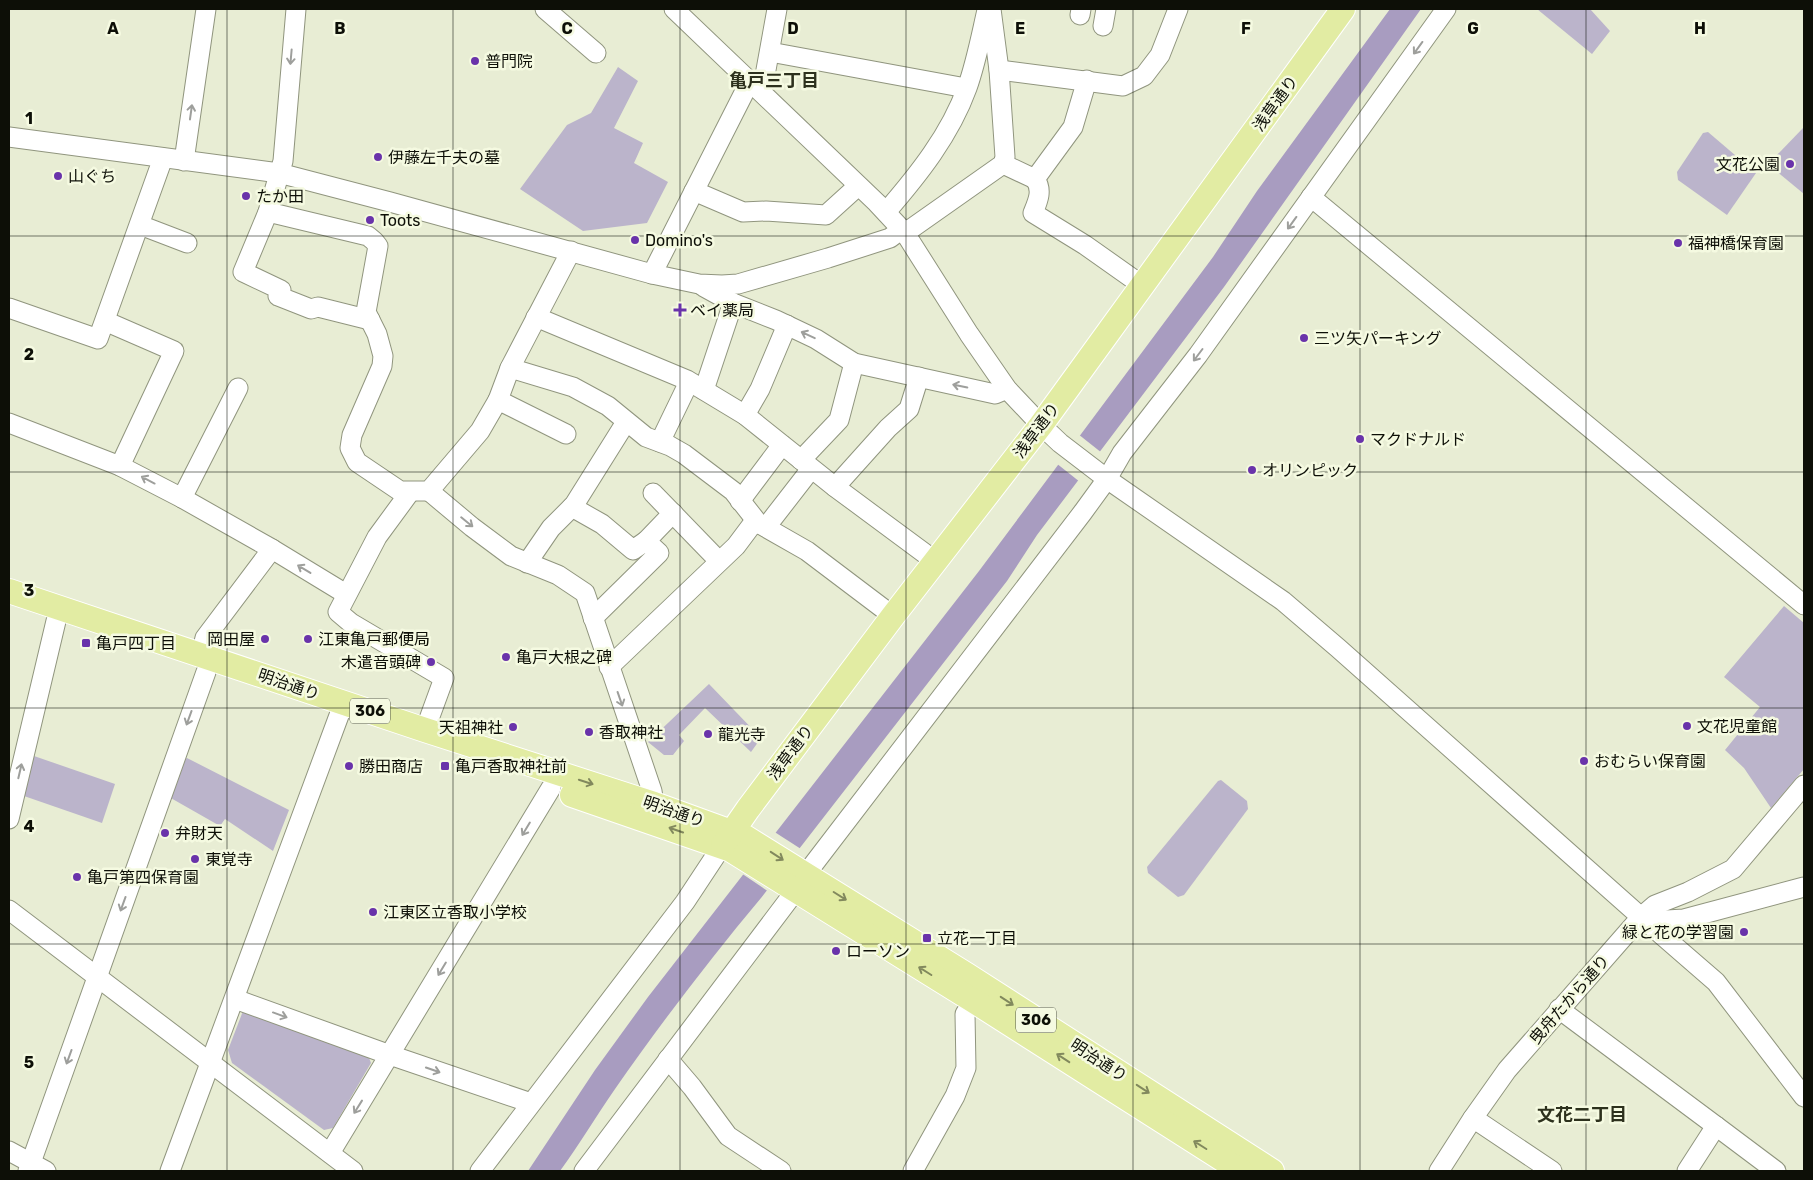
<svg xmlns="http://www.w3.org/2000/svg" width="1813" height="1180" viewBox="0 0 1813 1180" font-family="Rubik,'Noto Sans JP',sans-serif">
	<style>
		.green { fill: #bbb4cb }
		.water { fill: #a89cc0 }
		.pier { fill: #e8edd4 }
		.lines { fill: none; stroke-linecap: round; stroke-linejoin: round }
		.minor-casing { stroke: #90957e; stroke-width: 21 }
		.major-casing { stroke: #fff; stroke-width: 26 }
		.minor { stroke: #fff; stroke-width: 19 }
		.major { stroke: #e2eca3; stroke-width: 24 }
		.oneway { stroke: #9e9f9c }
		.oneway2 { stroke: #82895d }
		.grid { fill: none; stroke: #0d0f07; stroke-width: 1; stroke-opacity: 0.55 }
		.poi-dot { fill: #6933aa; stroke: #f5fae1; stroke-width: 2 }
		.labels { text-anchor: middle; stroke-width: 5; stroke-linejoin: round; paint-order: stroke }
		.shield { fill: #f5fae1; stroke: #535648; stroke-width: 1 }
		.shield-label { font-size: 15px; font-weight: bold; fill: #0d0f07 }
		.poi-label { font-size: 16px; fill: #0d0f07; stroke: #f5fae1; text-anchor: start }
		.street-label { font-size: 16px; fill: #0d0f07; stroke: #f5fae1 }
		.neighbourhood-label { font-size: 18px; font-weight: bold; fill: #2d311d; stroke: #f5fae1 }
		.grid-label { font-size: 16px; text-anchor: middle; font-weight: bold; fill: #0d0f07; stroke: #f5fae1; stroke-width: 5; stroke-linejoin: round; paint-order: stroke }
	</style>
	<rect width="100%" height="100%" fill="#e8edd4"/>
	<!-- green -->
	<g class="green">
		<path d="M1537,9H1590L1610,31L1592,54Z"/>
		<path d="M618,67L638,81L614,128L643,143L634,163L668,182L647,223L583,231L520,189L567,125L591,113Z"/>
		<path d="M1804,127V194L1775,170V157Z"/>
		<path d="M1708,132L1756,173L1727,215L1678,180L1677,172L1703,133Z"/>
		<path d="M1784,606L1804,623V769L1771,808L1744,768L1725,750L1760,707L1724,677Z"/>
		<path d="M709,684L761,738L751,752L705,708L679,735L684,741L673,755H664L648,742Z"/>
		<path d="M34,756L115,784L102,823L24,796Z"/>
		<path d="M187,758L289,810L273,851L225,819L220,826L169,797L181,761Z"/>
		<path d="M1221,780L1247,801L1248,809L1184,895L1178,897L1148,873L1147,867L1218,781Z"/>
		<path d="M243,1011L368,1055L371,1063L333,1128L324,1130L232,1063L228,1050Z"/>
	</g>
	<!-- water -->
	<path class="water" d="M1390,9H1421L1224,287L1037,535L1007,581L761,898C710,959 661,1023 615,1089C596,1116 580,1144 560,1171H528L595,1070L648,997L979,571L1213,257L1257,191Z"/>
	<!-- pier -->
	<g class="pier">
		<path d="M1078,434L1102,453L1080,482L1056,463Z"/>
		<path d="M773,831L801,849L769,892L741,873Z"/>
	</g>
	<g class="lines">
		<defs>
			<g id="minor">
				<path d="M296,9L283,161L268,212L243,272L281,290L278,296L311,309L318,307L370,320"/>
				<path d="M545,9L596,53"/>
				<path d="M674,9L877,203L905,233L969,334L1007,389L1041,425L1060,443L1107,479L1283,601L1338,648L1641,917L1716,982L1804,1097"/>
				<path d="M1080,15L1081,9"/>
				<path d="M1103,26L1106,9"/>
				<path d="M770,52L966,88"/>
				<path d="M999,70L1123,86L1144,76L1160,55L1178,9"/>
				<path d="M762,92L777,9"/>
				<path d="M9,137L279,173L390,202L652,274L699,284L722,285L738,284L828,258L890,238L902,229"/>
				<path d="M184,161L206,9"/>
				<path d="M1003,164L1035,179L1073,127L1087,80"/>
				<path d="M1035,179C1043,190 1038,201 1033,213L1085,245L1143,286"/>
				<path d="M694,191L743,212L766,211L826,215L858,186"/>
				<path d="M1311,197L1804,605"/>
				<path d="M268,212L368,236L374,241L378,246L366,312L377,334L383,356L382,366L352,435L350,448L357,462L400,491H429L480,431L498,400L510,368L571,251"/>
				<path d="M886,212C918,175 950,135 967,88C976,63 981,36 987,10"/>
				<path d="M140,225L187,243"/>
				<path d="M905,233L1003,164L1005,157L999,70L991,9"/>
				<path d="M652,274L750,81"/>
				<path d="M704,287L733,303L776,320L816,339L854,363L995,394L1007,389"/>
				<path d="M9,308L98,339L163,158"/>
				<path d="M536,317L687,380L745,415L835,487L935,561"/>
				<path d="M105,321L174,351L120,466"/>
				<path d="M510,368L573,387L608,406L646,437L670,446L684,454L733,491L758,523L807,551L893,616"/>
				<path d="M704,390L733,303"/>
				<path d="M498,400L566,434"/>
				<path d="M745,415L760,389L787,325"/>
				<path d="M9,423L120,466L182,498L272,549L346,594"/>
				<path d="M660,442L689,382"/>
				<path d="M801,460L839,420L854,363"/>
				<path d="M835,487L888,428L909,409L919,377"/>
				<path d="M429,491L472,527L511,556L558,575L585,593L652,791L654,804"/>
				<path d="M410,492L377,537L338,612L351,623L444,678L425,730"/>
				<path d="M653,493L719,561"/>
				<path d="M182,498L238,388"/>
				<path d="M740,501L782,445"/>
				<path d="M572,507L602,524L633,550L646,541"/>
				<path d="M766,527L811,469"/>
				<path d="M527,563L551,528L574,505L626,422"/>
				<path d="M593,618L659,553L646,541L673,513"/>
				<path d="M201,654L205,638L272,549"/>
				<path d="M609,667L736,546L751,526L758,523"/>
				<path d="M9,819L56,621"/>
				<path d="M9,910L353,1171"/>
				<path d="M1641,917L1655,905L1688,892L1733,869L1804,785"/>
				<path d="M235,999L390,1055L531,1103"/>
				<path d="M1559,1009L1716,1126L1687,1171"/>
				<path d="M668,1059L692,1087L728,1136L781,1171"/>
				<path d="M1473,1118L1552,1171"/>
				<path d="M1716,1126L1776,1171"/>
				<path d="M9,1151L46,1171"/>
				<path d="M330,1153L551,788"/>
				<path d="M28,1171L206,672"/>
				<path d="M170,1171L344,702"/>
				<path d="M480,1171L685,902L722,846"/>
				<path d="M584,1171L796,890L806,874L1083,512L1107,479L1122,453L1198,355L1446,9"/>
				<path d="M913,1171L955,1096L966,1068L965,1014L981,989"/>
				<path d="M1439,1171L1473,1118L1507,1070L1641,917L1667,920L1684,919L1804,887"/>
			</g>
			<g id="major">
				<path d="M9,591L425,730L654,804L745,837L967,975L1272,1171"/>
				<path d="M572,795L731,850L974,1001L1241,1171"/>
				<path d="M723,845L748,809L893,616L1041,425L1343,9"/>
			</g>
		</defs>
		<!-- minor casing -->
		<use href="#minor" class="minor-casing"/>
		<!-- major casing -->
		<use href="#major" class="major-casing"/>
		<!-- minor -->
		<use href="#minor" class="minor"/>
		<!-- major -->
		<use href="#major" class="major"/>
	</g>
	<!-- one-way arrows -->
	<defs><path id="oneway-shaft" d="M-6 0H5M1.5-3L5.5 0L1.5 3" fill="none" stroke-width="1.6" stroke-linecap="round" stroke-linejoin="round" transform="scale(1.25)"/></defs>
	<g class="oneway">
		<use href="#oneway-shaft" transform="translate(1418 48) rotate(126)"/>
		<use href="#oneway-shaft" transform="translate(291 57) rotate(95)"/>
		<use href="#oneway-shaft" transform="translate(191 112) rotate(-82)"/>
		<use href="#oneway-shaft" transform="translate(1292 223) rotate(126)"/>
		<use href="#oneway-shaft" transform="translate(808 335) rotate(-155)"/>
		<use href="#oneway-shaft" transform="translate(1198 355) rotate(127)"/>
		<use href="#oneway-shaft" transform="translate(960 386) rotate(-168)"/>
		<use href="#oneway-shaft" transform="translate(148 480) rotate(-152)"/>
		<use href="#oneway-shaft" transform="translate(467 522) rotate(39)"/>
		<use href="#oneway-shaft" transform="translate(304 569) rotate(-149)"/>
		<use href="#oneway-shaft" transform="translate(620 699) rotate(71)"/>
		<use href="#oneway-shaft" transform="translate(189 718) rotate(110)"/>
		<use href="#oneway-shaft" transform="translate(20 771) rotate(-77)"/>
		<use href="#oneway-shaft" transform="translate(526 829) rotate(121)"/>
		<use href="#oneway-shaft" transform="translate(123 904) rotate(110)"/>
		<use href="#oneway-shaft" transform="translate(442 969) rotate(121)"/>
		<use href="#oneway-shaft" transform="translate(280 1015) rotate(20)"/>
		<use href="#oneway-shaft" transform="translate(69 1057) rotate(110)"/>
		<use href="#oneway-shaft" transform="translate(433 1070) rotate(19)"/>
		<use href="#oneway-shaft" transform="translate(358 1107) rotate(122)"/>
	</g>
	<g class="oneway2">
		<use href="#oneway-shaft" transform="translate(586 782) rotate(18)"/>
		<use href="#oneway-shaft" transform="translate(676 830) rotate(-161)"/>
		<use href="#oneway-shaft" transform="translate(777 856) rotate(33)"/>
		<use href="#oneway-shaft" transform="translate(840 896) rotate(32)"/>
		<use href="#oneway-shaft" transform="translate(925 971) rotate(-148)"/>
		<use href="#oneway-shaft" transform="translate(1007 1001) rotate(33)"/>
		<use href="#oneway-shaft" transform="translate(1063 1058) rotate(-147)"/>
		<use href="#oneway-shaft" transform="translate(1143 1089) rotate(33)"/>
		<use href="#oneway-shaft" transform="translate(1200 1145) rotate(-148)"/>
	</g>
	<!-- grid -->
	<path class="grid" d="M227,9V1171M453,9V1171M680,9V1171M906,9V1171M1133,9V1171M1360,9V1171M1586,9V1171M9,236H1804M9,472H1804M9,708H1804M9,944H1804"/>
	<!-- markers -->
	<g class="poi-dot">
		<circle cx="475" cy="61" r="5"/>
		<circle cx="378" cy="157" r="5"/>
		<circle cx="1790" cy="164" r="5"/>
		<circle cx="58" cy="176" r="5"/>
		<circle cx="246" cy="196" r="5"/>
		<circle cx="370" cy="220" r="5"/>
		<circle cx="635" cy="240" r="5"/>
		<circle cx="1678" cy="243" r="5"/>
		<path d="M677.5 302.5h5v5h5v5h-5v5h-5v-5h-5v-5h5z"/>
		<circle cx="1304" cy="338" r="5"/>
		<circle cx="1360" cy="439" r="5"/>
		<circle cx="1252" cy="470" r="5"/>
		<circle cx="265" cy="639" r="5"/>
		<circle cx="308" cy="639" r="5"/>
		<rect x="81" y="638" width="10" height="10" rx="2.5"/>
		<circle cx="506" cy="657" r="5"/>
		<circle cx="431" cy="662" r="5"/>
		<circle cx="1687" cy="726" r="5"/>
		<circle cx="513" cy="727" r="5"/>
		<circle cx="589" cy="732" r="5"/>
		<circle cx="708" cy="734" r="5"/>
		<circle cx="1584" cy="761" r="5"/>
		<circle cx="349" cy="766" r="5"/>
		<rect x="440" y="761" width="10" height="10" rx="2.5"/>
		<circle cx="165" cy="833" r="5"/>
		<circle cx="195" cy="859" r="5"/>
		<circle cx="77" cy="877" r="5"/>
		<circle cx="373" cy="912" r="5"/>
		<circle cx="1744" cy="932" r="5"/>
		<rect x="922" y="933" width="10" height="10" rx="2.5"/>
		<circle cx="836" cy="951" r="5"/>
	</g>
	<g class="labels">
		<!-- shield labels -->
		<g class="shield">
			<rect x="350" y="698.5" width="40" height="25" rx="4"/>
			<rect x="1016" y="1007.5" width="40" height="25" rx="4"/>
		</g>
		<g class="shield-label">
			<text x="370" y="716">306</text>
			<text x="1036" y="1025">306</text>
		</g>
		<!-- poi labels -->
		<g class="poi-label">
			<text x="485" y="67">普門院</text>
			<text x="388" y="163">伊藤左千夫の墓</text>
			<text x="1780" y="170" text-anchor="end">文花公園</text>
			<text x="68" y="182">山ぐち</text>
			<text x="256" y="202">たか田</text>
			<text x="380" y="226">Toots</text>
			<text x="645" y="246">Domino's</text>
			<text x="1688" y="249">福神橋保育園</text>
			<text x="690" y="316">ベイ薬局</text>
			<text x="1314" y="344">三ツ矢パーキング</text>
			<text x="1370" y="445">マクドナルド</text>
			<text x="1262" y="476">オリンピック</text>
			<text x="255" y="645" text-anchor="end">岡田屋</text>
			<text x="318" y="645">江東亀戸郵便局</text>
			<text x="96" y="649">亀戸四丁目</text>
			<text x="516" y="663">亀戸大根之碑</text>
			<text x="421" y="668" text-anchor="end">木遣音頭碑</text>
			<text x="1697" y="732">文花児童館</text>
			<text x="503" y="733" text-anchor="end">天祖神社</text>
			<text x="599" y="738">香取神社</text>
			<text x="718" y="740">龍光寺</text>
			<text x="1594" y="767">おむらい保育園</text>
			<text x="359" y="772">勝田商店</text>
			<text x="455" y="772">亀戸香取神社前</text>
			<text x="175" y="839">弁財天</text>
			<text x="205" y="865">東覚寺</text>
			<text x="87" y="883">亀戸第四保育園</text>
			<text x="383" y="918">江東区立香取小学校</text>
			<text x="1734" y="938" text-anchor="end">緑と花の学習園</text>
			<text x="937" y="944">立花一丁目</text>
			<text x="846" y="957">ローソン</text>
		</g>
		<!-- street labels -->
		<g class="street-label">
			<text transform="translate(1275 103) rotate(-54)" y="6">浅草通り</text>
			<text transform="translate(1036 430) rotate(-53)" y="6">浅草通り</text>
			<text transform="translate(289 684) rotate(19)" y="6">明治通り</text>
			<text transform="translate(790 752) rotate(-53)" y="6">浅草通り</text>
			<text transform="translate(674 811) rotate(19)" y="6">明治通り</text>
			<text transform="translate(1569 999) rotate(-49)" y="6">曳舟たから通り</text>
			<text transform="translate(1099 1060) rotate(33)" y="6">明治通り</text>
		</g>
		<!-- neighbourhood labels -->
		<g class="neighbourhood-label">
			<text x="774" y="87">亀戸三丁目</text>
			<text x="1582" y="1121">文花二丁目</text>
		</g>
	</g>
	<g class="grid-label">
		<text x="113" y="34">A</text>
		<text x="340" y="34">B</text>
		<text x="567" y="34">C</text>
		<text x="793" y="34">D</text>
		<text x="1020" y="34">E</text>
		<text x="1246" y="34">F</text>
		<text x="1473" y="34">G</text>
		<text x="1700" y="34">H</text>
		<text x="29" y="124">1</text>
		<text x="29" y="360">2</text>
		<text x="29" y="596">3</text>
		<text x="29" y="832">4</text>
		<text x="29" y="1068">5</text>
	</g>
	<!-- border -->
	<rect width="1813" height="1180" fill="none" stroke="#0d0f07" stroke-width="20"/>
</svg>
